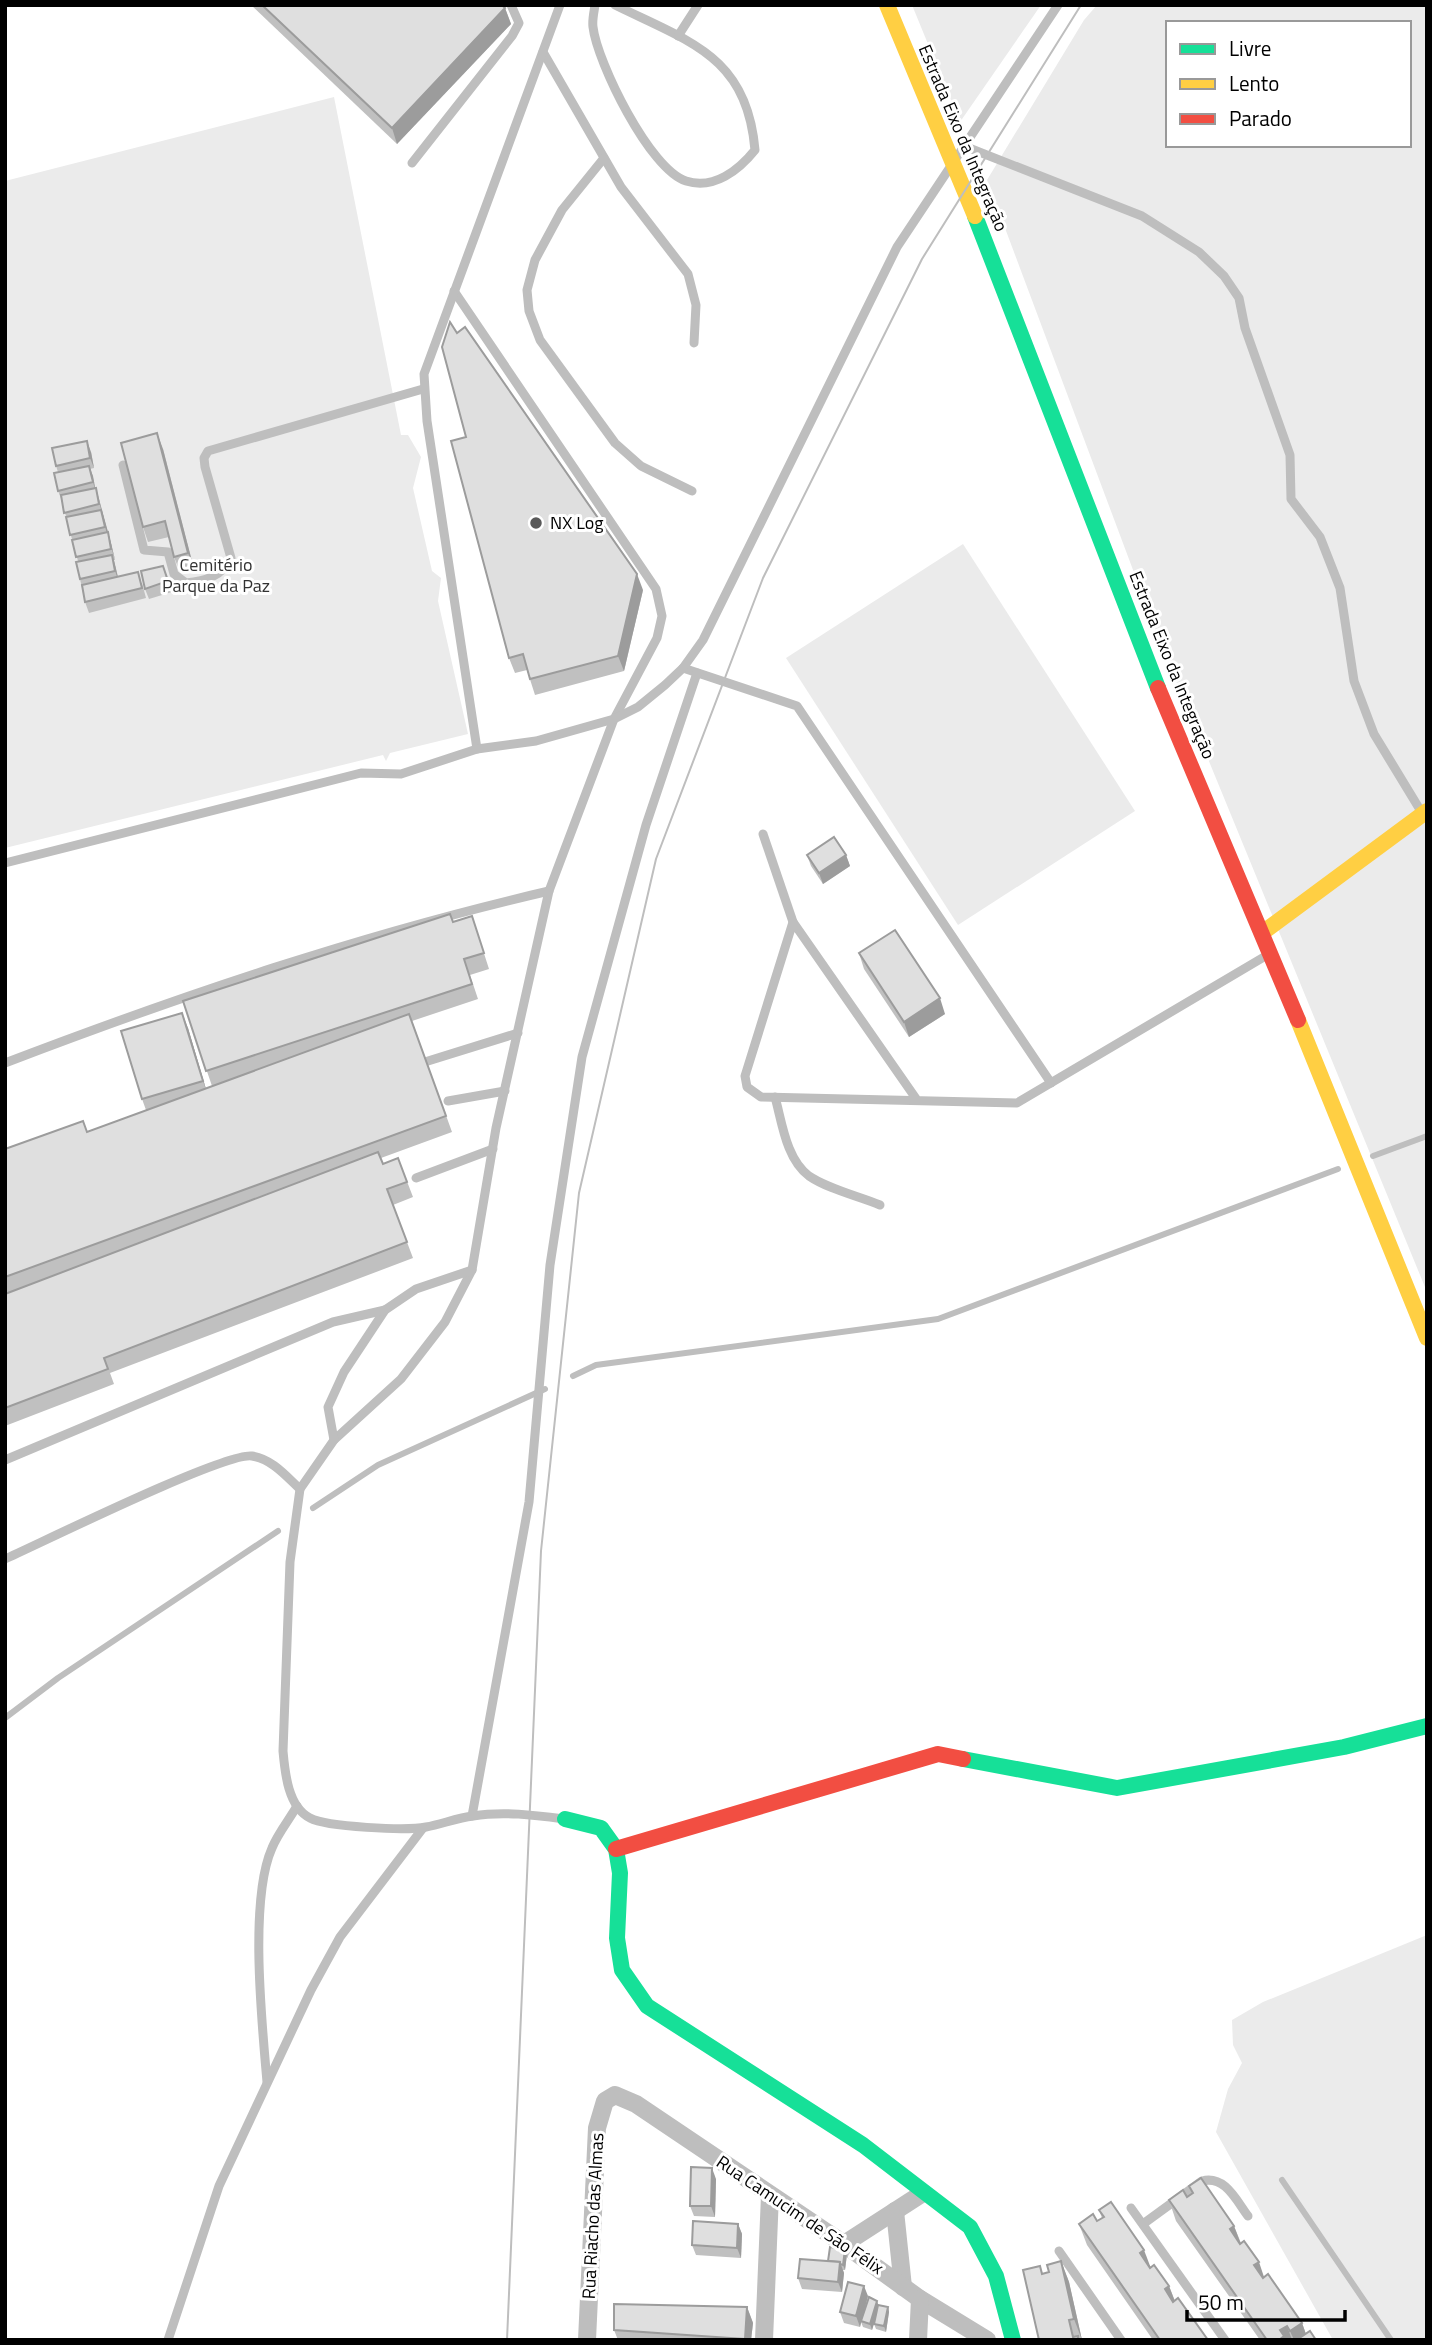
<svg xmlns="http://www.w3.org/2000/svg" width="1432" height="2345" viewBox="0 0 1432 2345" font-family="'Titillium Web',sans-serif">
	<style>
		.green { fill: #ebebeb; fill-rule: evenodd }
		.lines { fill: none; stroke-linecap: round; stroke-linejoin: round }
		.stream { stroke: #bebebe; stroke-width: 6 }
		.lane { stroke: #bebebe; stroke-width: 9 }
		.street { stroke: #bebebe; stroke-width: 18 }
		.fast { stroke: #16e098; stroke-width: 16 }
		.slow { stroke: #ffcf43; stroke-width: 16 }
		.jam { stroke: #f24e42; stroke-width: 16 }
		.tram { stroke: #bebebe; stroke-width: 2 }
		.wall { fill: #c0c0c0 }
		.shaded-wall { fill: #9c9c9c }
		.building { fill: #dfdfdf; stroke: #9c9c9c; stroke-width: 2 }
		.poi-dot { fill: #595959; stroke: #fff; stroke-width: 2.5 }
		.labels { text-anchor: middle; stroke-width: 6; stroke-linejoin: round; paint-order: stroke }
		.street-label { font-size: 18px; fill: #000; stroke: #fff }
		.poi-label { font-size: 18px; fill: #000; stroke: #fff; text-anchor: start }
		.park-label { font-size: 18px; fill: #323232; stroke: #fff }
	</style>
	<rect width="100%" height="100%" fill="#fff"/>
	<!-- green -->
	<g class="green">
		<path d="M912,5H1041L960,122Z"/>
		<path d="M1097,5H1427V1292L1160,642L987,180L1084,20ZM1168,23H1409V145H1168Z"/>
		<path d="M334,97L401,435H408L421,457L413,488L432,571L441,578L438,601L468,734L390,753L386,761L383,755L5,848V181Z"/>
		<path d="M963,544L1135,811L958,925L786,658Z"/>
		<path d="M1427,1935V2340H1333L1216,2132L1228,2089L1242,2063L1233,2045L1232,2020L1263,2002Z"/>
	</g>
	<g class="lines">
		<!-- stream -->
		<g class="stream">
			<path d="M1373,1156L1427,1136"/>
			<path d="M573,1376L596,1365L938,1319L1338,1169"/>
			<path d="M313,1508L378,1465L545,1389"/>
			<path d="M5,1718L58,1678L278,1531"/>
			<path d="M1282,2180L1391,2340"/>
		</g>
		<!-- lane -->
		<g class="lane">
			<path d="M595,5C594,12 592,20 593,27C597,62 650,170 686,181C714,190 739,170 755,150C747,56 690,42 615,5"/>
			<path d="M678,36L698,5"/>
			<path d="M543,52L621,187L688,274L696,305L694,343"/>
			<path d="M964,146L1142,216L1199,252L1224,276L1239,298L1245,328L1290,455L1291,499L1320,537L1340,588L1354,681L1374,734L1422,813"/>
			<path d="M604,158L562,210L535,260L527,290L529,311L540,340L615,443L641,466L692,491"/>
			<path d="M412,163L512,36L519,23L511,5"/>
			<path d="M454,291L656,589L662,616L657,638L614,719L549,891L496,1128L472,1270L445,1322L401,1379L334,1440L300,1489L290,1562L283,1751C285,1773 288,1807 310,1818C327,1827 406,1831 426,1827C442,1824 457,1818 473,1816C503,1811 534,1815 564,1819"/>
			<path d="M123,465L144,550L168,552L174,574L186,583C205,581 223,576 231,558L205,467L204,458L208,451L423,389"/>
			<path d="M683,668L797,706L1051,1083"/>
			<path d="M477,749L427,421L424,374L560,5"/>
			<path d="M763,834L793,922"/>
			<path d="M5,863L361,773L401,774L477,749L536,741L614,719L638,707L665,685L683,668L703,640L897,247L1058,5"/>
			<path d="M428,1061L518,1033"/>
			<path d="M5,1063C183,995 363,934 549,891"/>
			<path d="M775,1097C782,1122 786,1159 809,1176C828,1189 858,1196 880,1205"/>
			<path d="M917,1100L793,922L745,1076L747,1087L761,1097L1017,1103L1269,954"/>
			<path d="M448,1101L505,1091"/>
			<path d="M416,1178L493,1149"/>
			<path d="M334,1440L328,1407L344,1372L385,1310L416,1289L472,1270"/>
			<path d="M5,1460L333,1322L385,1310"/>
			<path d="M5,1559C43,1542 225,1452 252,1456C272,1459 286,1476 300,1489"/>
			<path d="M472,1816L529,1502L550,1265L582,1057L646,825L697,673"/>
			<path d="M267,2082C262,2023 249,1900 272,1848C278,1833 289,1820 297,1806"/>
			<path d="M1131,2208L1225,2340"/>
			<path d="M1143,2224L1202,2181C1225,2175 1236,2200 1248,2216"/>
			<path d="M1059,2251L1121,2340"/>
			<path d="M168,2340L219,2186L311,1990L340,1937L423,1828"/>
		</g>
		<!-- street -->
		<g class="street">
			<path d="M895,2211L903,2287"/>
			<path d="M844,2244L923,2193"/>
			<path d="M587,2340L597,2128L605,2101L615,2095L636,2104L844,2244L920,2299L987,2340"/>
			<path d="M764,2340L770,2195"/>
			<path d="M918,2340L920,2299"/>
		</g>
		<!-- fast -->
		<g class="fast">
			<path d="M975,216L1158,688"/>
			<path d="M963,1759L1117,1788L1344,1747L1427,1726"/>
			<path d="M565,1819L601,1828L616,1849L620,1873L617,1938L622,1970L647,2006L863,2145L970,2227L996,2276L1013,2340"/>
		</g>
		<!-- slow -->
		<g class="slow">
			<path d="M887,5L975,216"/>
			<path d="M1262,933L1427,811"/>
			<path d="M1298,1020L1427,1338"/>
		</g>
		<!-- jam -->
		<g class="jam">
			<path d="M1158,688L1298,1020"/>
			<path d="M616,1849L938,1754L963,1759"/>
		</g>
		<!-- tram -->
		<path class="tram" d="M507,2340L541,1551L579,1193L656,859L763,578L922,259L1081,5"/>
	</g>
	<!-- wall -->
	<g class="wall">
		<path d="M251,5H502L505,8L511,24L397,144Z"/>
		<path d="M163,449L194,569L180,572L174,557L169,537L148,542L143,527Z"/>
		<path d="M91,452L94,468L90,469L111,543L115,560H114L118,577L142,583L146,598L89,613L85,602L80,579L78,561L73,543L62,501L58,491V472L56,466Z"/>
		<path d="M163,566L172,592L149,599L145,589Z"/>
		<path d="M643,590L624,671L535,695L527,670L515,673L509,658Z"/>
		<path d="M807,855H846L850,866L823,884L811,866Z"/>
		<path d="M472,916L489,969L470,975L478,999L412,1021L452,1132L381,1158L383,1164L398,1158L413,1197L393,1205L413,1258L110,1373L114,1384L5,1426V1149L87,1132L146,1110L142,1099L188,1028L206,1089L212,1086L183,1001Z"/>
		<path d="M859,953L945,1014L909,1037L864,969Z"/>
		<path d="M716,2179L715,2217L694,2216L690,2206Z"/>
		<path d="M1189,2186L1234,2226L1241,2243L1264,2277L1302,2323L1306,2334L1316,2340H1260L1176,2221L1169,2200L1187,2197L1192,2194Z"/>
		<path d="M1099,2210L1151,2267L1169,2286L1175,2301L1208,2340H1153L1087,2245L1079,2224L1097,2221L1102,2218Z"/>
		<path d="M738,2224L742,2234L741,2258L696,2255L692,2245Z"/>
		<path d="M847,2254L845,2270H843L844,2273L842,2292L802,2289L798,2278Z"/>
		<path d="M1061,2261L1069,2282L1082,2340H1039L1040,2266L1043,2274L1049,2272Z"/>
		<path d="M868,2296L864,2313L878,2305L888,2307L889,2312L886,2332L876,2329L874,2324L872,2330L863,2327L861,2322L860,2327L844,2323L840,2312Z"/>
		<path d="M747,2307L753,2323L751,2340H618L614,2330Z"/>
	</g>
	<!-- shaded-wall -->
	<g class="shaded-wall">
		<path d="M505,8L511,24L397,144L392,128Z"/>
		<path d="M157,433L163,449L194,569L188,553Z"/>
		<path d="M87,441L91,452L94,468L90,458Z"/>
		<path d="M89,466L93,476L96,493L93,482Z"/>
		<path d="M96,488L111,543L115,560L105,527Z"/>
		<path d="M112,555L115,565L119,582L115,571Z"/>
		<path d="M637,574L643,590L624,671L618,656Z"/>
		<path d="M846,855L850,866L823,884L819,873Z"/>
		<path d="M940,998L945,1014L909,1037L904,1022Z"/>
		<path d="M182,1013L188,1028L208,1096L203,1081Z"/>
		<path d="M712,2168L716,2179L715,2217L711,2206Z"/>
		<path d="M738,2224L742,2234L741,2258L737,2248Z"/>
		<path d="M1234,2226L1242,2247L1230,2229Z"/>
		<path d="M845,2249L847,2254L845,2270L843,2265Z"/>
		<path d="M1144,2250L1152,2271L1140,2253Z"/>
		<path d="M1061,2261L1069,2282L1082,2340L1074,2319Z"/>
		<path d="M840,2262L844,2273L842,2292L838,2282Z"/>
		<path d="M1259,2262L1266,2283L1254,2265Z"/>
		<path d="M864,2286L868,2296L860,2327L856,2316Z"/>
		<path d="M1169,2286L1177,2307L1165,2289Z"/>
		<path d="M877,2301L879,2307L872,2330L870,2324Z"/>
		<path d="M747,2307L753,2323L751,2340H745V2339Z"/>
		<path d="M888,2307L889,2312L886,2332L884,2326Z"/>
		<path d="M1302,2323L1308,2340H1294L1290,2331Z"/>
		<path d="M1287,2326L1292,2340H1279L1280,2330Z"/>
	</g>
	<!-- building -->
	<g class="building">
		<path d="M262,5H502L505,8L392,128Z"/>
		<path d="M450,322L457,333L465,327L637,574L618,656L530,679L523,654L509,658L451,441L466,437L442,347Z"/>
		<path d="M157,433L188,553L174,557L165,521L143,527L121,443Z"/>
		<path d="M87,441L90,458L56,466L52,448Z"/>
		<path d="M89,466L93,482L58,491L54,473Z"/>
		<path d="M96,488L99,504L64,513L61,495Z"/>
		<path d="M101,510L105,527L70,535L66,517Z"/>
		<path d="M108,532L111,549L76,557L72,540Z"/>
		<path d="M112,555L115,571L80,579L76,562Z"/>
		<path d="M163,566L168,581L145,589L141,571Z"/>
		<path d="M138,572L142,588L85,602L82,585Z"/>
		<path d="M834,837L846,855L819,873L807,855Z"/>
		<path d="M450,914L453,922L472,916L484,953L464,959L472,984L206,1071L183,1001Z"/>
		<path d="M895,930L940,998L904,1022L859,953Z"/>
		<path d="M182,1013L203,1081L142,1099L121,1031Z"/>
		<path d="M409,1014L446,1116L5,1277V1149L83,1121L87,1132Z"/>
		<path d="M378,1152L383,1164L398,1158L407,1182L387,1189L407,1242L104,1358L108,1369L5,1408V1294Z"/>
		<path d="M691,2167L712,2168L711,2206H690Z"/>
		<path d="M1201,2178L1234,2226L1230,2229L1240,2244L1244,2241L1259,2262L1254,2265L1263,2278L1268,2274L1302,2323L1290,2331L1287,2326L1280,2330L1284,2336L1279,2340H1267L1169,2200L1183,2190L1187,2197L1193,2193L1189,2186Z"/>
		<path d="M1111,2202L1144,2250L1140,2253L1150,2268L1154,2265L1169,2286L1165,2289L1173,2302L1178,2298L1208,2340H1160L1079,2224L1093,2214L1097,2221L1104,2217L1099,2210Z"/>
		<path d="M693,2221L738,2224L737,2248L692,2245Z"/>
		<path d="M830,2247L845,2249L843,2265L840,2264V2262L828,2261Z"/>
		<path d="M800,2259L840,2262L838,2282L798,2278Z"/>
		<path d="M1061,2261L1074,2319L1069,2320L1073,2337L1078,2336V2340H1039L1023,2270L1040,2266L1042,2274L1049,2272L1047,2265Z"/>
		<path d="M848,2282L864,2286L856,2316L840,2312Z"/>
		<path d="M869,2297L877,2301L870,2324L861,2321Z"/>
		<path d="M614,2304L747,2307L745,2339L614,2330Z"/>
		<path d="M878,2305L888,2307L884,2326L874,2324Z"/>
		<path d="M1310,2331L1316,2340H1299L1298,2339Z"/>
	</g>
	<!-- markers -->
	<circle class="poi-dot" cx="536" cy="523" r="7"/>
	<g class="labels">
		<!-- street labels -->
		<g class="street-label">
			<text transform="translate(963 138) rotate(67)" y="6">Estrada Eixo da Integração</text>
			<text transform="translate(1172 665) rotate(68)" y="6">Estrada Eixo da Integração</text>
			<text transform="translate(800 2215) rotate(34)" y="6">Rua Camucim de São Félix</text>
			<text transform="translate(593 2216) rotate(-87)" y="6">Rua Riacho das Almas</text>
		</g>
		<!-- poi labels -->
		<g class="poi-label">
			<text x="550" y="529">NX Log</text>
		</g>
		<!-- park labels -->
		<g class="park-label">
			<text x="216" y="571">Cemitério<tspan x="216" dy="21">Parque da Paz</tspan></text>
		</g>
	</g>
	<!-- border -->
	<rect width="1432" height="2345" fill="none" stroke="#000000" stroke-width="14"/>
	<!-- legend -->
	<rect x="1166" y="21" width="245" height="126" fill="#ffffff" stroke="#999999" stroke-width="2"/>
	<rect x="1180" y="44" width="35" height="10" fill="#16e098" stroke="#999999" stroke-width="2"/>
	<text x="1229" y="56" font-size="21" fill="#000000">Livre</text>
	<rect x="1180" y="79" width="35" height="10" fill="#ffcf43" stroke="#999999" stroke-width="2"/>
	<text x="1229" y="91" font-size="21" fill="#000000">Lento</text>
	<rect x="1180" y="114" width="35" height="10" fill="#f24e42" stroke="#999999" stroke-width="2"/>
	<text x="1229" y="126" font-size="21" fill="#000000">Parado</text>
	<!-- scale -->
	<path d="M1187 2310v10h158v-10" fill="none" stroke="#000000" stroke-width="3.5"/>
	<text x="1198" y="2310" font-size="21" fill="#000000" stroke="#ffffff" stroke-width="5" paint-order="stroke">50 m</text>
</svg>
